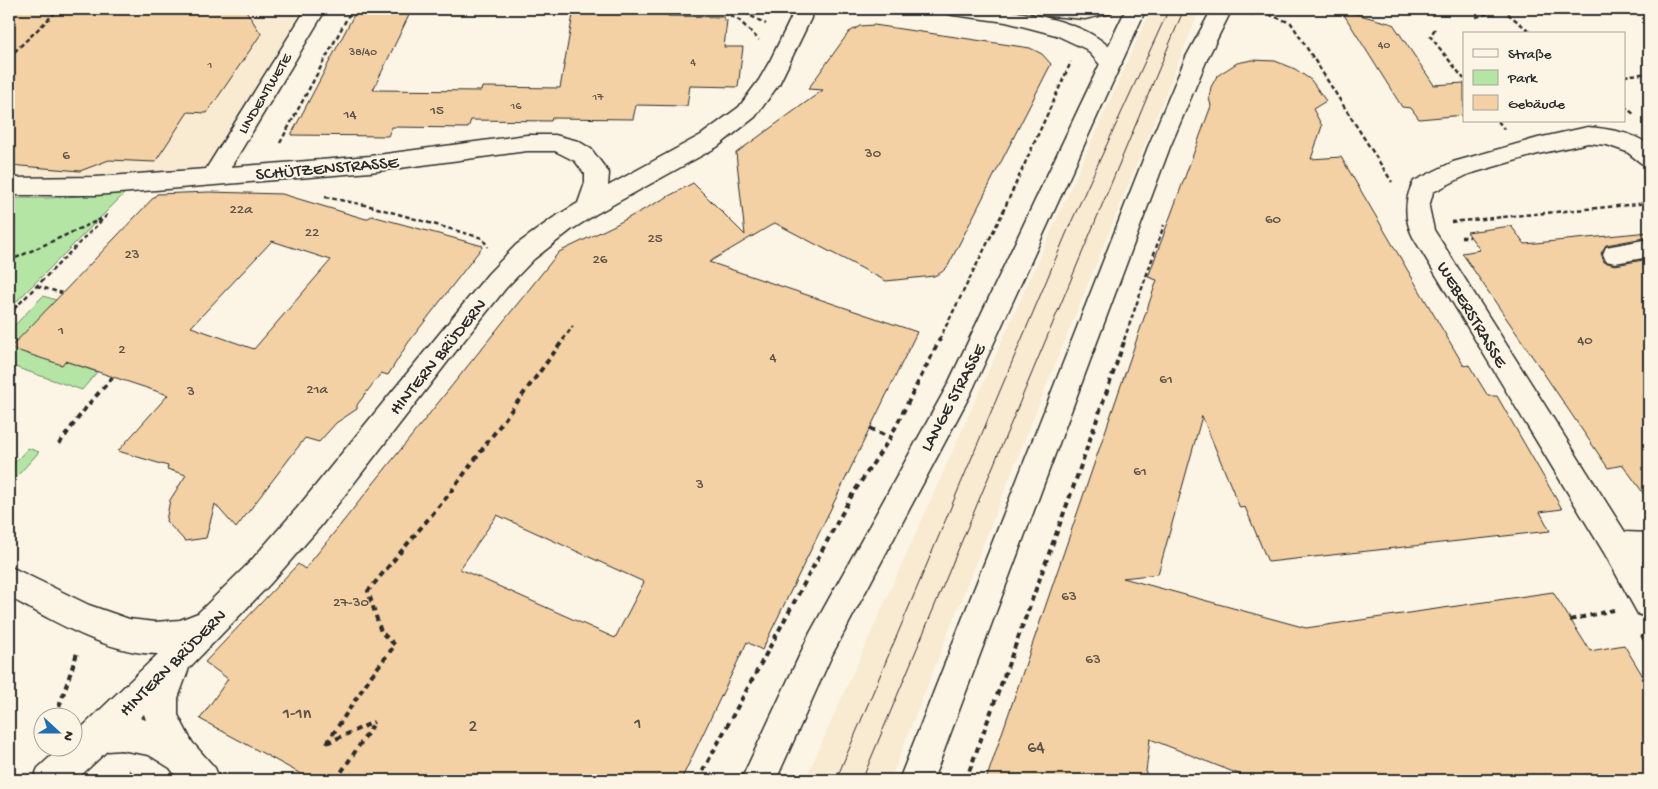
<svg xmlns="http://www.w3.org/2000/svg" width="1658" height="789" viewBox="0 0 1658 789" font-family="'Gochi Hand',sans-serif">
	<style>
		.built { fill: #f9ead2 }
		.green { fill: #b4e5a4; stroke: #708868 }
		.building { fill: #f3d1a4; stroke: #2b2b2b; fill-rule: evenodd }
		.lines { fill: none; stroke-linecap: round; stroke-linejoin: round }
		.minor-casing { stroke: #2b2b2b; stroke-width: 3 }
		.major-casing { stroke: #2b2b2b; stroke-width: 3 }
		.path-far1 { stroke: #2b2b2b; stroke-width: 2.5; stroke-dasharray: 4.5 3; stroke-linecap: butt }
		.path { stroke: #2b2b2b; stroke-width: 4; stroke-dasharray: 5.5 4.5; stroke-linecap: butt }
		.minor { fill: #fcf5e5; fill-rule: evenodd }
		.major { fill: #fcf5e5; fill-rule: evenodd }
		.tram { stroke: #2b2b2b; stroke-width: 1 }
		.labels { text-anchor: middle; stroke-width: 4; stroke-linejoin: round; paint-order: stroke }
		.far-number-label { font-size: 12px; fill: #5d5449 }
		.far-street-label { font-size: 15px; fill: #2b2b2b; stroke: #fcf5e5 }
		.number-label { font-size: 15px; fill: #5d5449 }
		.street-label { font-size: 18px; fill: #2b2b2b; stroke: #fcf5e5 }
		.near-number-label { font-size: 18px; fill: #5d5449 }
	</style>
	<rect width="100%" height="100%" fill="#fcf5e5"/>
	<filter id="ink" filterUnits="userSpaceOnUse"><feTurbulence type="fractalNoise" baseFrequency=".02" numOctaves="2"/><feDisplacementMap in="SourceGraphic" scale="10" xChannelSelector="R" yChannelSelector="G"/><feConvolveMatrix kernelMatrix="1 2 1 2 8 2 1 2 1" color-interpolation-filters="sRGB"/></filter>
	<g filter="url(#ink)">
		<!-- built -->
		<g class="built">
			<path d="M9,9H326L226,184L77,176H9Z"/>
			<path d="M1151,9H1200L1026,436L890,780H805Z"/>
		</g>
		<!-- green -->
		<g class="green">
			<path d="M125,193L9,309V198H48Z"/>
			<path d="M43,296L56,300L61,365L65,361L97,372L82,390L9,365V331Z"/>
			<path d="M28,448L39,452L9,485V469Z"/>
		</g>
		<!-- building -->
		<g class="building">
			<path d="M9,9H245L261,34L207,113L188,112L155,162L109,160L80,171L9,165Z"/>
			<path d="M357,9H412L373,90L481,91L482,87L560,88L574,9H670L668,16L724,17V20H727L724,47H743L738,87L690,86L687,106L636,105L633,119L552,118L551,121L471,120L468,128L392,127L388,136L291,135Z"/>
			<path d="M1341,10L1393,24L1434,85L1464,83V115L1419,119L1411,108L1402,107Z"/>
			<path d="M874,25L1030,48L1042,54L1051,64L948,266L942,272L934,276L886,281L775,223L709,262L917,332L762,650L747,642L681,780H312L200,719L228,679L205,662L298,564L305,569L559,252L615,225L693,183L745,235L736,153L823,90L808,89L849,32L860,26ZM497,515L644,582L615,638L460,569Z"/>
			<path d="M1252,60L1275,61L1295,69L1311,80L1326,101L1313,109L1322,126L1311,159L1341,157L1464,366L1469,365L1488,396H1497L1562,509L1540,512L1550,531L1268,562L1245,507L1240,508L1202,416L1158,574L1123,578L1306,628L1553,592L1590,651L1624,645L1649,686V780H1242L1241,775L1150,739L1145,780H986L1157,280L1148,277L1211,106L1209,98L1211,87L1217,76L1223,72L1237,63Z"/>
			<path d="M209,192L282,194L366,219L372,216L483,246L408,343L388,375L381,373L357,405V409L336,423L319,442L305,438L236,528L215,504L206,538L185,541L166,521L170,500L186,475L167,469L168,466L118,451L168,395L65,361L62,365L10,348L157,194ZM272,241L331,260L254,349L191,327Z"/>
			<path d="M1511,226L1525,244L1649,232V237L1606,245L1601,253L1604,262L1615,265L1649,259V501L1623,465L1608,468L1462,253L1480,250L1467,232Z"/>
		</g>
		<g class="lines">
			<defs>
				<g id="minor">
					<path d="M306,9H326L231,167L370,156L527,135H555L578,141L591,149L609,173L608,186L701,135L739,107L759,80L771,59L791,18V9H811V18L779,84L755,117L717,147L596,214L571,230L534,259L506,288L466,338L320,527L270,584L189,668L178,698V715L192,742L215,768L220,780H179L170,768L149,755L121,750L107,751L76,780H33L38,768L62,746H72V737L158,654C108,654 52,620 9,597V566L89,605L129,619L155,622L180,620L198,613L248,564L298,507L488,274L516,245L553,218L578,203L585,183V174L575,161L555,151H527L370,172L96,195H9V178L96,177L206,169ZM144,714L146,720L140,718Z"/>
					<path d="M943,9C988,6 1065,13 1102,41C1110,47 1116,55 1122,64L1118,69L1111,71L1104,69L1086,49L1056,35L1006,22L953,15L946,13Z"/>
					<path d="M1030,9H1114L1111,13L1085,19L1040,15L1033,13Z"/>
					<path d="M1588,127C1608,129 1633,132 1649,145V165L1641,163L1627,152L1607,145L1588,143L1538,154L1469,174L1433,192L1429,207L1434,230L1625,532L1649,533V561H1642L1649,573V618L1638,614L1606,556L1413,237C1404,220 1404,198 1414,181L1453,162L1538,138Z"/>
					<path d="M1649,239V257L1615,263L1606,261L1603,254L1606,247Z"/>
				</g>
				<g id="major">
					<path d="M1126,9H1146L971,393L832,655L776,780H741L810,633L947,386Z"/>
					<path d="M1212,9H1232L1208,57L1170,147L933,780H899L1148,147L1186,57Z"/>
				</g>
			</defs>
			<!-- minor casing -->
			<use href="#minor" class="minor-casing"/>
			<!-- major casing -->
			<use href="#major" class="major-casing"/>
			<!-- path-far1 -->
			<g class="path-far1">
				<path d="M717,9L739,20L759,40"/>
				<path d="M738,9L766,24"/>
				<path d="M1255,9L1291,23L1392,182"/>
				<path d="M1502,9L1533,34"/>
				<path d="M1251,15L1255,9"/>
				<path d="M1476,17L1504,9"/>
				<path d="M1435,29L1430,36L1464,79"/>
				<path d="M9,57L59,9"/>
				<path d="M1624,76L1649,73"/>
				<path d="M1624,106L1635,115"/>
				<path d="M1498,121L1504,129"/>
				<path d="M280,143L352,9"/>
				<path d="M325,197L370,206L482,238L488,247"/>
				<path d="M1451,222L1649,203"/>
				<path d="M1461,237H1470"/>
				<path d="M9,261L101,219"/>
				<path d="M37,286L62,293"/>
				<path d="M9,314L108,214"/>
				<path d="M563,340L573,326"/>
				<path d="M939,340L1001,216L1071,62"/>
				<path d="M1124,340L1164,225"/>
			</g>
			<!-- path -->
			<g class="path">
				<path d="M870,428L890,438"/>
				<path d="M59,444L87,406L113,377"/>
				<path d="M1570,620L1614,610"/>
				<path d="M1642,635L1649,648"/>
				<path d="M56,716L77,653"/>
				<path d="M327,743L371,676L395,645L381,632L368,591L450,493L564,339"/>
				<path d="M327,743L374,722"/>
				<path d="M124,780L131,771"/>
				<path d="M336,780L375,722"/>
				<path d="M698,780L852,495L890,438L940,339"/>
				<path d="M966,780L1073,488L1125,339"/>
			</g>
			<!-- minor -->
			<use href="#minor" class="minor"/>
			<!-- major -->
			<use href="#major" class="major"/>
			<!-- tram -->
			<g class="tram">
				<path d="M836,780L1069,227L1169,9"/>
				<path d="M862,780L1184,9"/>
			</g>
		</g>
	</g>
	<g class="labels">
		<!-- far-number labels -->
		<g class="far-number-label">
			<text x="1384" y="48">40</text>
			<text x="363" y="55">38/40</text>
			<text x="693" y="65">4</text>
			<text x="210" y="68">1</text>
			<text x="598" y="100">17</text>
			<text x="516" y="109">16</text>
		</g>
		<!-- far-street labels -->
		<g class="far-street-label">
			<text transform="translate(264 93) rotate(-59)" y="5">LINDENTWETE</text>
		</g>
		<!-- number labels -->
		<g class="number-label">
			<text x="437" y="114">15</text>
			<text x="350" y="118">14</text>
			<text x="873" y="157">30</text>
			<text x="66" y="159">6</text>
			<text x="241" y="213">22a</text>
			<text x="1273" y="223">60</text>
			<text x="312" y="236">22</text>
			<text x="655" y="242">25</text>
			<text x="132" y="258">23</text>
			<text x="600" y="263">26</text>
			<text x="61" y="334">1</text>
			<text x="1585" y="344">40</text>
			<text x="122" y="353">2</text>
			<text x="773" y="361">4</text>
			<text x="1166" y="383">61</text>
			<text x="317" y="393">21a</text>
			<text x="191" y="395">3</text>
			<text x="1140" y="475">61</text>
			<text x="700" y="488">3</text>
			<text x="1069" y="600">63</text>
			<text x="351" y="606">27-30</text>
			<text x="1093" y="663">63</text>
		</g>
		<!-- street labels -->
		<g class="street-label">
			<text transform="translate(327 167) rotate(-5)" y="6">SCHÜTZENSTRASSE</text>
			<text transform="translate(1473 314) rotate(59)" y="6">WEBERSTRASSE</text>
			<text transform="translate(437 356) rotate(-51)" y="6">HINTERN BRÜDERN</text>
			<text transform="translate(952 397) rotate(-62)" y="6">LANGE STRASSE</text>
			<text transform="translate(172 662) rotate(-45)" y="6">HINTERN BRÜDERN</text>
		</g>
		<!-- near-number labels -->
		<g class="near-number-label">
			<text x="297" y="718">1-1n</text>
			<text x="638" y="728">1</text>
			<text x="473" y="731">2</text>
			<text x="1036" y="752">64</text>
		</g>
	</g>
	<!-- margin -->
	<rect width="1658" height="789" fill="none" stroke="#fcf5e5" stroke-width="30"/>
	<rect x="15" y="15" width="1628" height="759" fill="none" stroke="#2b2b2b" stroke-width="2" filter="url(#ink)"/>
	<!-- legend -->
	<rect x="1463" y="32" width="162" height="90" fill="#fcf5e5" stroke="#a8a49b"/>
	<rect x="1473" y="49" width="25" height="8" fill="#fcf5e5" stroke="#a8a49b"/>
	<text x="1508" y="58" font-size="15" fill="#2b2b2b">Straße</text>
	<rect x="1473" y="70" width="25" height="15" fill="#b4e5a4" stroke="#a8a49b"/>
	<text x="1508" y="82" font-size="15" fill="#2b2b2b">Park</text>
	<rect x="1473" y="95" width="25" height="15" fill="#f3d1a4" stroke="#a8a49b"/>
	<text x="1508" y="108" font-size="15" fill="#2b2b2b">Gebäude</text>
	<!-- north arrow -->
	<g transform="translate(58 732) rotate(111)"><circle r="24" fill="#fcf5e5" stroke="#a8a49b"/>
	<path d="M0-4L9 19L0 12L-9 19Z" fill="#1f6fb2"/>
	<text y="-8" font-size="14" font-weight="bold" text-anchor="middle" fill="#2b2b2b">N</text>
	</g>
</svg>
